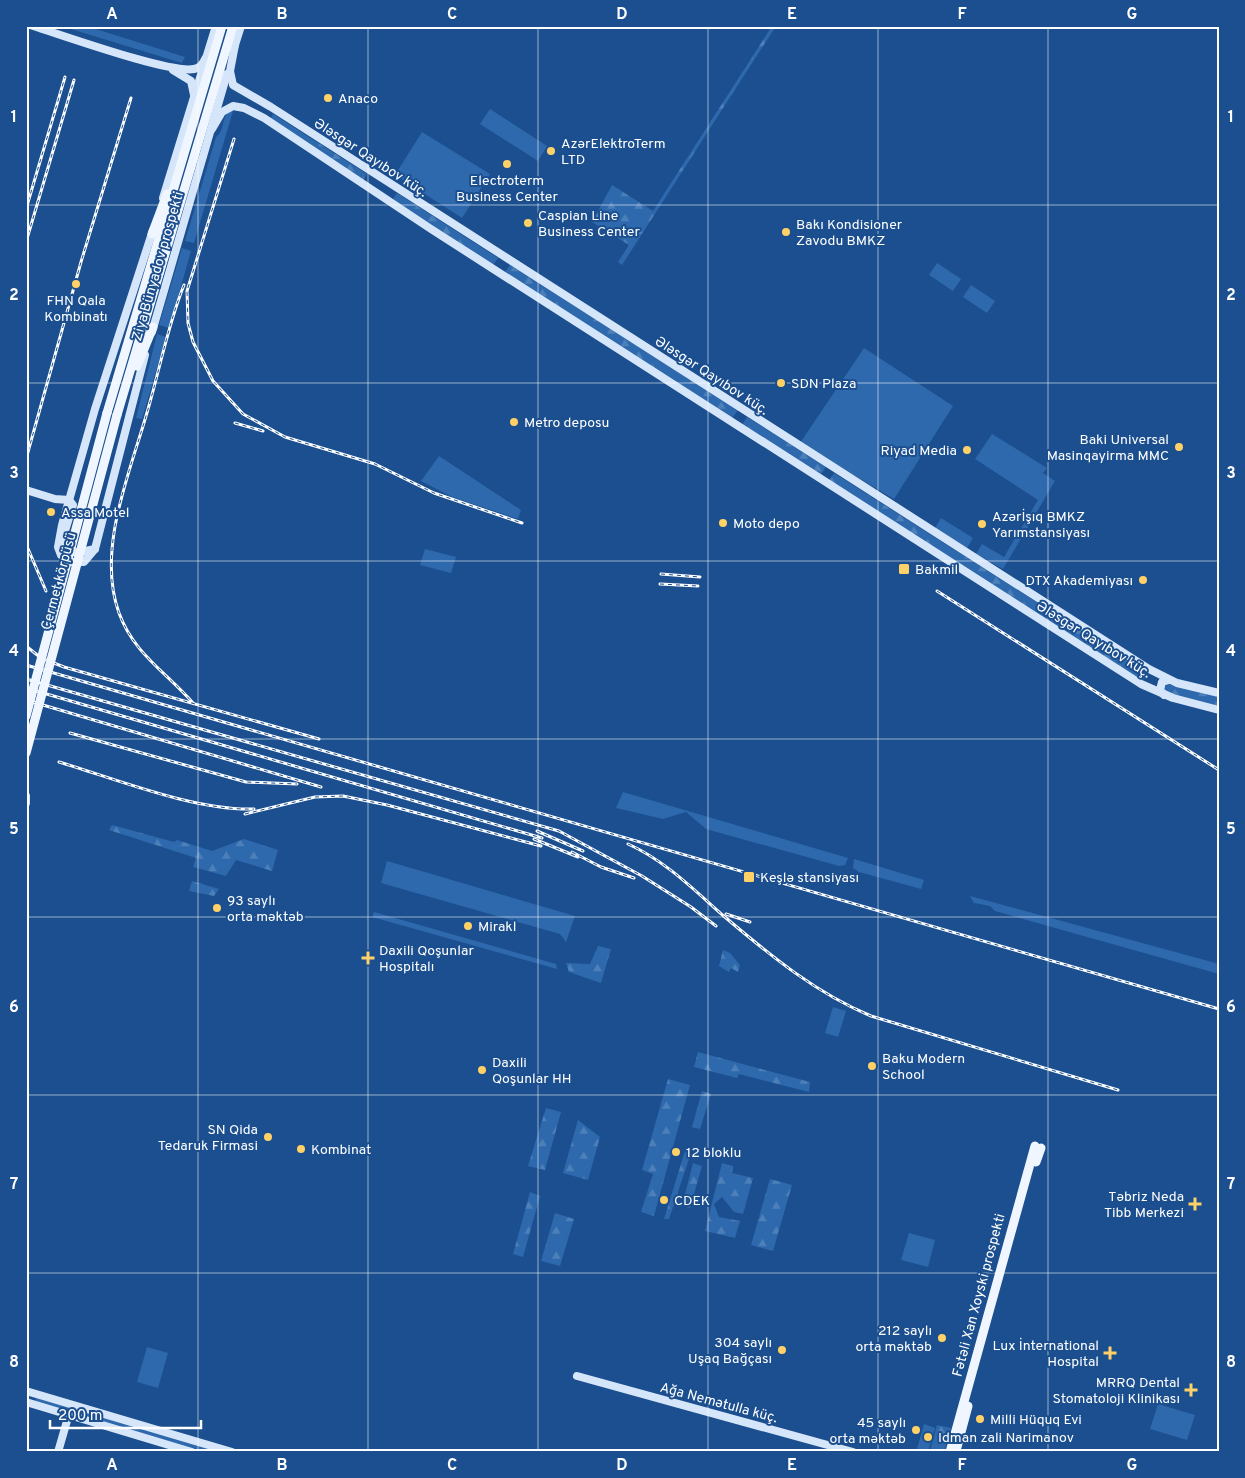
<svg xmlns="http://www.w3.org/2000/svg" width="1245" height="1478" viewBox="0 0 1245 1478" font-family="Overpass,sans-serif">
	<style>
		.green { fill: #2e69ad }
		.forest { fill: url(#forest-firs) }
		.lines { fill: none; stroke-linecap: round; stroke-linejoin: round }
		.secondary { stroke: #d6e6fa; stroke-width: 8 }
		.primary { stroke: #f0f6ff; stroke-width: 9 }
		.rail-casing { stroke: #fff; stroke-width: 3 }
		.rail { stroke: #1b4f8f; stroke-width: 1; stroke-dasharray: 4; stroke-linecap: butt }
		.primary-bridge { stroke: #f0f6ff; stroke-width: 9 }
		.grid { fill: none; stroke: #fff; stroke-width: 1; stroke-opacity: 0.55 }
		.poi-dot { fill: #ffd166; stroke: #1b4f8f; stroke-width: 2 }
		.labels { text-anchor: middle; stroke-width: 4; stroke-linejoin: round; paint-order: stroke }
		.poi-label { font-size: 14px; fill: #fff; stroke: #1b4f8f; text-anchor: start }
		.street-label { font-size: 14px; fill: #fff; stroke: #1b4f8f }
		.neatline { fill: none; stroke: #fff; stroke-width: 2 }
		.grid-label { font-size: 16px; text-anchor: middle; font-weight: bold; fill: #fff }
	</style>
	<defs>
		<pattern id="forest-firs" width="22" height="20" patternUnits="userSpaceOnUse" patternTransform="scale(1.25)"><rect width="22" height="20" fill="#2e69ad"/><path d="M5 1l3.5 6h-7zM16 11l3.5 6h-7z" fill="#4d80b9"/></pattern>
	</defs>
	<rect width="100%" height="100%" fill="#1b4f8f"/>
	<!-- green -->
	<g class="green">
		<path d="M61,26H86L185,57L182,63Z"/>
		<path d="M490,109L547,146L538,161L480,124Z"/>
		<path d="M230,111H233L194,243L185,241L216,137C225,131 221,117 230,111Z"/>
		<path d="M422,132L490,174L462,218L395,175Z"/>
		<path d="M182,248L191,251L169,328L159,325Z"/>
		<path d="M937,263L961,279L953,291L929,275Z"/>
		<path d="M971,285L995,301L987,313L963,297Z"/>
		<path d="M157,334L166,337L142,419L136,418Z"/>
		<path d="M864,348L953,406L894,499L800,443Z"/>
		<path d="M992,434L1047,468L1043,473L1055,481L1003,569L976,554L982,544L1004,557L1038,500L975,459Z"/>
		<path d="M439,456L521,510L518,519L452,497L421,481Z"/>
		<path d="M941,518L973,538L967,548L935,528Z"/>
		<path d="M425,549L456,557L451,573L420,565Z"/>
		<path d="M623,792L848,858L845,865L839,866L706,829L686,812L663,819L616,808Z"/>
		<path d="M854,859L924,880L921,889L859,872L853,868Z"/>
		<path d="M387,861L575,916L566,942L560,934L381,883Z"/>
		<path d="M970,896L1219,964V974L995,911L990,906L974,903Z"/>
		<path d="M374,912L556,964L557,969L372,917Z"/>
		<path d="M833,1007L846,1011L838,1037L825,1033Z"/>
		<path d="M909,1233L935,1240L928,1267L901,1260Z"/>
		<path d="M147,1347L168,1353L158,1388L137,1382Z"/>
		<path d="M36,1398L223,1452H207L35,1402Z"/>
		<path d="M1158,1404L1195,1415L1187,1440L1150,1429Z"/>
		<path d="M924,1424L935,1428L928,1452L917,1449Z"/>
	</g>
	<!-- forest -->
	<g class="forest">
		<path d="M772,26H776L622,265L618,262L629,245L592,222L612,185L653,211Z"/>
		<path d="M273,114L367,174L363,180L270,120Z"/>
		<path d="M397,193L498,258L493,265L393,199Z"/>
		<path d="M510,265L738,410L732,418L505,272Z"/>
		<path d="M747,417L826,467L821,474L742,425Z"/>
		<path d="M834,473L1143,670L1148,676L1142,680L1139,679L829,481Z"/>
		<path d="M1169,684L1219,697V707L1179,698L1165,691L1163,688Z"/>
		<path d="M112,825L174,842L177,840L212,851L244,839L278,850L272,871L236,860L226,876L193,867L196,858L109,830Z"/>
		<path d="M192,881L219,889L214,896L189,891Z"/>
		<path d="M598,946L611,949L601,983L569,972L566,963L590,964Z"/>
		<path d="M723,950L730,953L740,965L738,972L731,968L729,972L719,966Z"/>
		<path d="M698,1052L810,1082L809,1092L739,1074L737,1078L694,1067Z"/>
		<path d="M668,1079L690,1085L654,1216L641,1212L653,1174L642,1170Z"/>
		<path d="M702,1091L711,1094L700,1129L692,1127Z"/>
		<path d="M546,1108L561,1112L545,1170L528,1166Z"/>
		<path d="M578,1120L600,1137L588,1180L563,1173Z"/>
		<path d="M685,1151L691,1153L669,1219H664Z"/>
		<path d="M693,1163L702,1166L690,1208L682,1206Z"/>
		<path d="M722,1163L733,1166L732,1173L753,1178L743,1214L734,1212L722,1197L714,1204L719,1217L740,1221L735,1238L705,1231Z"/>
		<path d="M770,1179L792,1185L773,1251L751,1245Z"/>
		<path d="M530,1192L540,1196L523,1257L513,1254Z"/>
		<path d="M555,1213L574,1219L560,1266L541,1261Z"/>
		<path d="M937,1425L951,1428L944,1452L930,1451Z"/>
	</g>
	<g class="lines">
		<!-- secondary -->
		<g class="secondary">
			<path d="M33,26C62,35 171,74 194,69C200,68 203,64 205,59"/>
			<path d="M235,45L230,71L233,85L271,107L1149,669L1177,683L1219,693"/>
			<path d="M234,48L241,26"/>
			<path d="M173,70L191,81L194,95"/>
			<path d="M212,129L222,112L233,106L244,108L264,118L431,229L1141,684L1173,698L1219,710"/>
			<path d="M163,198L216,26"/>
			<path d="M152,332L227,74"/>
			<path d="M145,355L95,549L84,562H70L61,555L58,547L62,525L95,409L153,230"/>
			<path d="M26,490L55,499L69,500"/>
			<path d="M69,500L73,505L64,534L65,544L76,553L95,549"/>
			<path d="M1164,695L1160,690L1162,682L1169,680"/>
			<path d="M26,796V803"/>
			<path d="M577,1376L853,1452"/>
			<path d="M26,1391L232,1452"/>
			<path d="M26,1402L192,1452"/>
			<path d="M58,1452L69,1414"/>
		</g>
		<!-- primary -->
		<g class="primary">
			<path d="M152,234L167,194"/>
			<path d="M137,366L153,327"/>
			<path d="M107,413L222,26"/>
			<path d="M117,415L233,26"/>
			<path d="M1036,1162L1041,1148"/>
			<path d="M957,1447L968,1406"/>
			<path d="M950,1452L1035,1146"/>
		</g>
		<defs>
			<g id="rail">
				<path d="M234,139L187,291L188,323L193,342L213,381L243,414L285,437L375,464L434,493L522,523"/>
				<path d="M26,209L65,77"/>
				<path d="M26,242L74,80"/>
				<path d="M184,285C169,322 161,363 150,402C133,466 95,547 119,613C134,654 166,672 193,703"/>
				<path d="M235,423L263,431"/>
				<path d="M26,459L81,262L131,98"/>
				<path d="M26,544L46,591"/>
				<path d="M661,574L700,577"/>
				<path d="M660,584L698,586"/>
				<path d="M937,591L1219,770"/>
				<path d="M26,646L41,658L64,667L319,739"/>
				<path d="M26,665L1219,1009"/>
				<path d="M26,679L559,831L642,876L691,907L716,926"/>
				<path d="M26,688L542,838"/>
				<path d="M26,700L321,787"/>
				<path d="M70,733L246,782L297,784"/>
				<path d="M59,762C116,779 195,811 254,809"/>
				<path d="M245,814L315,797L343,796L387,805L541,846"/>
				<path d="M537,831L583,851"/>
				<path d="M534,839L578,857"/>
				<path d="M628,844C666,861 695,891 726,918C771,956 816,993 871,1016L1118,1090"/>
				<path d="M572,852L601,867L634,878"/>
				<path d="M726,914L750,922"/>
			</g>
		</defs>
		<!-- rail casing -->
		<use href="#rail" class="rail-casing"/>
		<!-- rail -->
		<use href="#rail" class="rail"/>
		<!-- primary-bridge -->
		<g class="primary-bridge">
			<path d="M26,716L107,413"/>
			<path d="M26,753L117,415"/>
		</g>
	</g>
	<!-- grid -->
	<path class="grid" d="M198,26V1452M368,26V1452M538,26V1452M708,26V1452M878,26V1452M1048,26V1452M26,205H1219M26,383H1219M26,561H1219M26,739H1219M26,917H1219M26,1095H1219M26,1273H1219"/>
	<!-- markers -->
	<g class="poi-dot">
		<circle cx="328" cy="98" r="5"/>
		<circle cx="551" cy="151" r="5"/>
		<circle cx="507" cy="164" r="5"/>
		<circle cx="528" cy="223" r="5"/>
		<circle cx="786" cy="232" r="5"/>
		<circle cx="76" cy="284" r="5"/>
		<circle cx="781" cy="383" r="5"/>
		<circle cx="514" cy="422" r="5"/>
		<circle cx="1179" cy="447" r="5"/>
		<circle cx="967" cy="450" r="5"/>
		<circle cx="51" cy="512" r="5"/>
		<circle cx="723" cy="523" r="5"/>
		<circle cx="982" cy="524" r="5"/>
		<rect x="898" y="563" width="12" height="12" rx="2.5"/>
		<circle cx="1143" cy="580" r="5"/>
		<rect x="743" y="871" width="12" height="12" rx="2.5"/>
		<circle cx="217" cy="908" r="5"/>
		<circle cx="468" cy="926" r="5"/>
		<path d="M365.5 950.5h5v5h5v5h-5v5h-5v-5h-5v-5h5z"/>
		<circle cx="872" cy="1066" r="5"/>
		<circle cx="482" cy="1070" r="5"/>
		<circle cx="268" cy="1137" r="5"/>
		<circle cx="301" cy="1149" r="5"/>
		<circle cx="676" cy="1152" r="5"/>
		<circle cx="664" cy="1200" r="5"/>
		<path d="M1192.5 1196.5h5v5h5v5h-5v5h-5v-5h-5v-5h5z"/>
		<circle cx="942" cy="1338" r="5"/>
		<circle cx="782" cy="1350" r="5"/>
		<path d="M1107.5 1345.5h5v5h5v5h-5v5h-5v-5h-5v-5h5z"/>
		<path d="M1188.5 1382.5h5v5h5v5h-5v5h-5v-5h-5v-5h5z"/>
		<circle cx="980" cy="1419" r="5"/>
		<circle cx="916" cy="1430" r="5"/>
		<circle cx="928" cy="1437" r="5"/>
	</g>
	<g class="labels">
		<!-- poi labels -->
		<g class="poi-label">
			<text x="338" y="103">Anaco</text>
			<text x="561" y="148">AzərElektroTerm<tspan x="561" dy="16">LTD</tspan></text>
			<text x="507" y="185" text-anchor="middle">Electroterm<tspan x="507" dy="16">Business Center</tspan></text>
			<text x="538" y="220">Caspian Line<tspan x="538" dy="16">Business Center</tspan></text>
			<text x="796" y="229">Bakı Kondisioner<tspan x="796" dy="16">Zavodu BMKZ</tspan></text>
			<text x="76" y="305" text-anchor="middle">FHN Qala<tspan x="76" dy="16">Kombinatı</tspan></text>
			<text x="791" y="388">SDN Plaza</text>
			<text x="524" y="427">Metro deposu</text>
			<text x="1169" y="444" text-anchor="end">Baki Universal<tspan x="1169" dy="16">Masinqayirma MMC</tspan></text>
			<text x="957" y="455" text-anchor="end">Riyad Media</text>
			<text x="61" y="517">Assa Motel</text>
			<text x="992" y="521">Azərİşıq BMKZ<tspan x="992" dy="16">Yarımstansiyası</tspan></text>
			<text x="733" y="528">Moto depo</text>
			<text x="915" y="574">Bakmil</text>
			<text x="1133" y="585" text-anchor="end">DTX Akademiyası</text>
			<text x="760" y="882">Keşlə stansiyası</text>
			<text x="227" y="905">93 saylı<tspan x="227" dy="16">orta məktəb</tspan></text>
			<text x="478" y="931">Mirakl</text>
			<text x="379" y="955">Daxili Qoşunlar<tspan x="379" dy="16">Hospitalı</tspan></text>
			<text x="882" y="1063">Baku Modern<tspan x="882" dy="16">School</tspan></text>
			<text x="492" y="1067">Daxili<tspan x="492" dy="16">Qoşunlar HH</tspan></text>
			<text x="258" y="1134" text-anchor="end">SN Qida<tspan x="258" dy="16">Tedaruk Firmasi</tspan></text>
			<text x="311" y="1154">Kombinat</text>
			<text x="686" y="1157">12 bloklu</text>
			<text x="1184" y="1201" text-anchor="end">Təbriz Neda<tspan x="1184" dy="16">Tibb Merkezi</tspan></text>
			<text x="674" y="1205">CDEK</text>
			<text x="932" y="1335" text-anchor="end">212 saylı<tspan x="932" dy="16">orta məktəb</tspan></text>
			<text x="772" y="1347" text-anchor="end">304 saylı<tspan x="772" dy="16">Uşaq Bağçası</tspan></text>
			<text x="1099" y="1350" text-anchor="end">Lux İnternational<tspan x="1099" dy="16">Hospital</tspan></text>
			<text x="1180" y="1387" text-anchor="end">MRRQ Dental<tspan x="1180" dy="16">Stomatoloji Klinikası</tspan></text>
			<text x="990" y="1424">Milli Hüquq Evi</text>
			<text x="906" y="1427" text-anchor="end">45 saylı<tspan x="906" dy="16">orta məktəb</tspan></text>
			<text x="938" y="1442">Idman zali Narimanov</text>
		</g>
		<!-- street labels -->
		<g class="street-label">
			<text transform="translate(371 157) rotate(33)" y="5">Ələsgər Qayıbov küç.</text>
			<text transform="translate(157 266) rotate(-74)" y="5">Ziya Bünyadov prospekti</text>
			<text transform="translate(712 375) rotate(33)" y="5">Ələsgər Qayıbov küç.</text>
			<text transform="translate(58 581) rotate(-75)" y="5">Çermet körpüsü</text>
			<text transform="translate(1094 639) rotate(32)" y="5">Ələsgər Qayıbov küç.</text>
			<text transform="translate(978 1295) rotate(-75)" y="5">Fətəli Xan Xoyski prospekti</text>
			<text transform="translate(719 1402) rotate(15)" y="5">Ağa Nemətulla küç.</text>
		</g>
	</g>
	<!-- border -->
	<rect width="1245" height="1478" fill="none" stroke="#1b4f8f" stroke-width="55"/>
	<!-- scale -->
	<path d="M50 1420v8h151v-8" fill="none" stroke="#ffffff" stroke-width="2.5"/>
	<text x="58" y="1420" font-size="15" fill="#ffffff" stroke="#1b4f8f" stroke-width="4" paint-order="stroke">200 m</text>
	<rect x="28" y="28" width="1190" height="1422" class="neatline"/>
	<g class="grid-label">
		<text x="112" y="19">A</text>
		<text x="282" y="19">B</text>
		<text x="452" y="19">C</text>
		<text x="622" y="19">D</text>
		<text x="792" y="19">E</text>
		<text x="962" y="19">F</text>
		<text x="1132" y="19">G</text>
		<text x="14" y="122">1</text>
		<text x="1231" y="122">1</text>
		<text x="14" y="300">2</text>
		<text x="1231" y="300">2</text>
		<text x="14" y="478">3</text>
		<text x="1231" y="478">3</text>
		<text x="14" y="656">4</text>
		<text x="1231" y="656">4</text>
		<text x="14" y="834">5</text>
		<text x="1231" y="834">5</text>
		<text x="14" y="1012">6</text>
		<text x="1231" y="1012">6</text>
		<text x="14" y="1189">7</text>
		<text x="1231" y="1189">7</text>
		<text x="14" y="1367">8</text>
		<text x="1231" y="1367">8</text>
		<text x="112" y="1470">A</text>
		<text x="282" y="1470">B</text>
		<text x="452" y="1470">C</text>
		<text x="622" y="1470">D</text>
		<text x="792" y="1470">E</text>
		<text x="962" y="1470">F</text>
		<text x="1132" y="1470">G</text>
	</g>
</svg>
